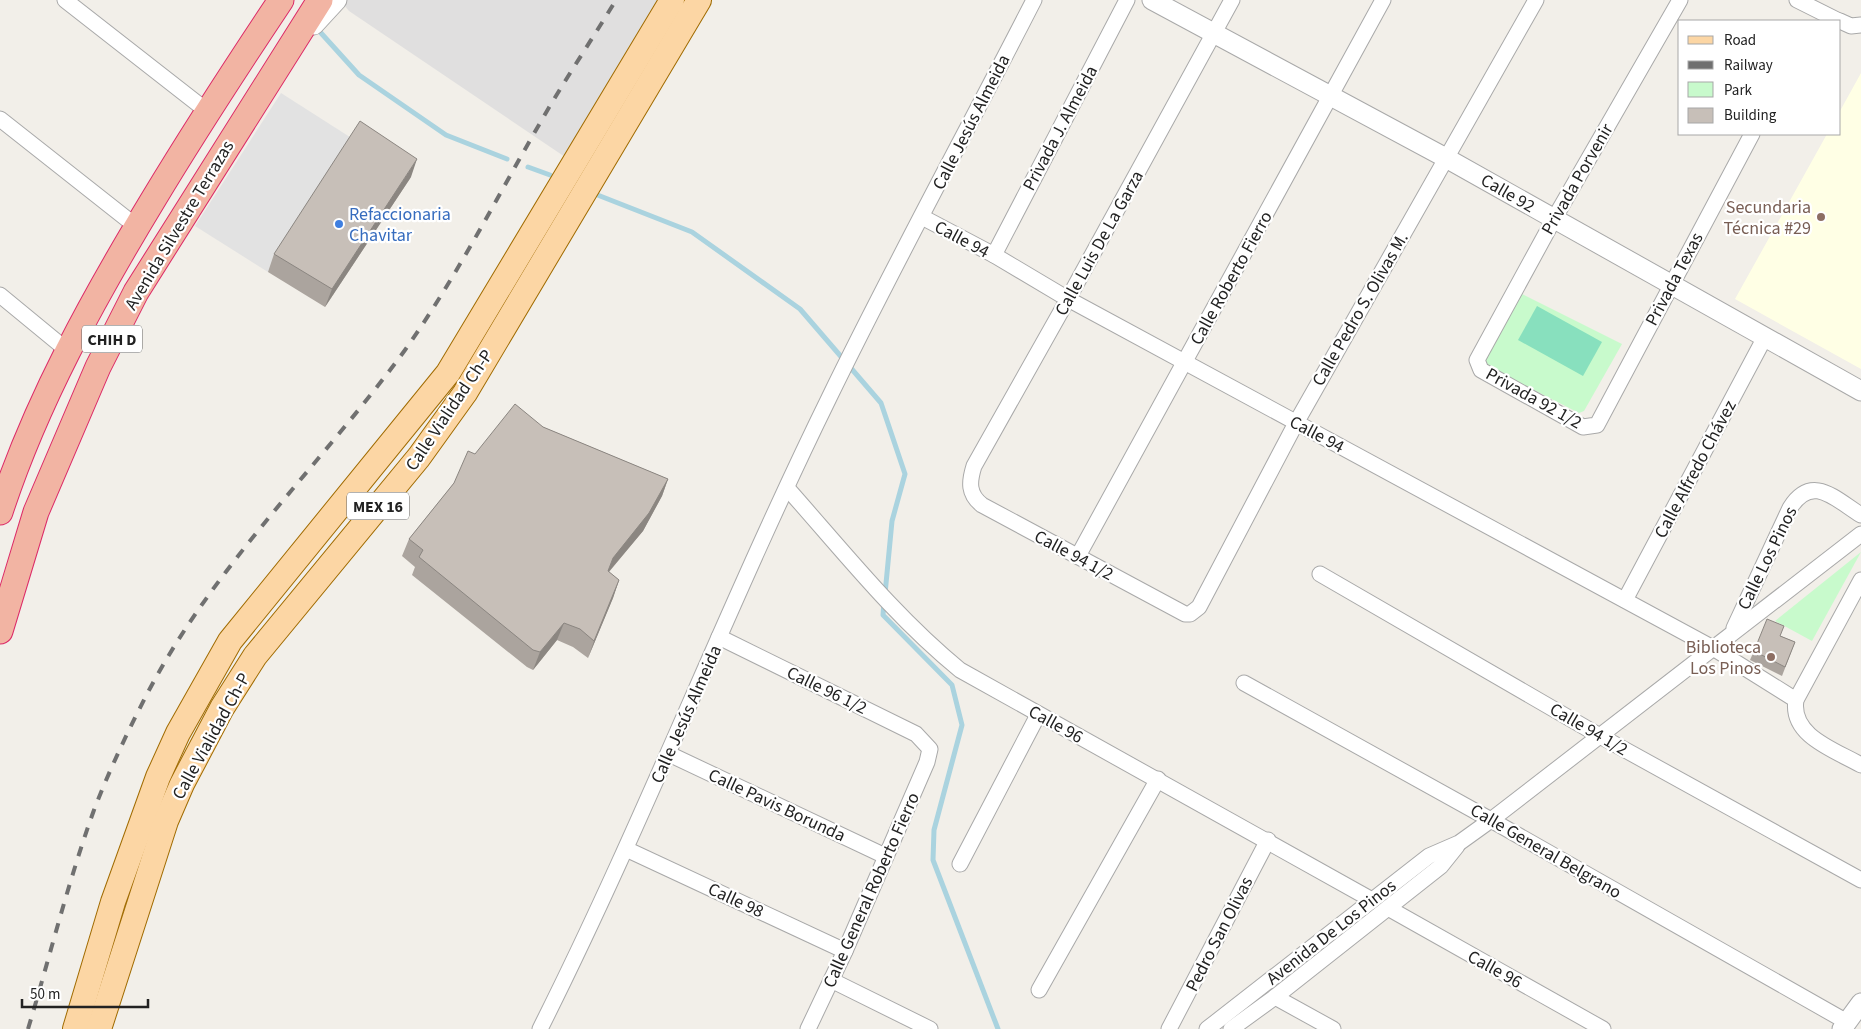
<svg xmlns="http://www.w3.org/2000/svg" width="1861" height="1029" viewBox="0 0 1861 1029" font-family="'Source Sans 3',sans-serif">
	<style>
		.residential { fill: #e0dfdf }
		.education { fill: #ffffe5 }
		.park { fill: #c8facc }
		.pitch { fill: #88e0be }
		.parking { fill: #e2e2e2 }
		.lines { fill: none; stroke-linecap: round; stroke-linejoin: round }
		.stream { stroke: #aad3df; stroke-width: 5 }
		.minor-casing { stroke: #a9a9a9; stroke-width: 17 }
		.tertiary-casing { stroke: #a9a9a9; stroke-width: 21 }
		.primary-casing { stroke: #a06b00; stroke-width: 26 }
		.trunk-casing { stroke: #dc2a67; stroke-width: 27 }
		.minor { stroke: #fff; stroke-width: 15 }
		.tertiary { stroke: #fff; stroke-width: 19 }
		.primary { stroke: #fcd6a4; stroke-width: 24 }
		.trunk { stroke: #f2b4a3; stroke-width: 25 }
		.rail { stroke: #707070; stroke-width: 4; stroke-dasharray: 10 10; stroke-linecap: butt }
		.wall { fill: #aba49e }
		.shaded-wall { fill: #8b8681 }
		.building { fill: #c7bfb8; stroke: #8b8681 }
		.education-dot { fill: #8d6e63; stroke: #fff; stroke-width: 2 }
		.shop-dot { fill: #3f7fe0; stroke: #fff; stroke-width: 2 }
		.labels { text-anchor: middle; stroke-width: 4.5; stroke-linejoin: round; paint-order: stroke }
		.shield { fill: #fff; stroke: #646464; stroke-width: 1 }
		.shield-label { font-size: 16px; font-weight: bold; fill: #222 }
		.street-label { font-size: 18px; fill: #222; stroke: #fff }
		.education-label { font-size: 18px; fill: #785e54; stroke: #fff; text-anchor: end }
		.shop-label { font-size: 18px; fill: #366cbe; stroke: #fff; text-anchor: start }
	</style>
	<rect width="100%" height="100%" fill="#f2efe9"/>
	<!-- residential -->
	<path class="residential" d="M340,0H672L574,163L349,11Z"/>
	<!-- education -->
	<path class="education" d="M1861,73V369L1735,299L1827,134H1840V111Z"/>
	<!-- park -->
	<g class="park">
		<path d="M1520,293L1622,344L1584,411L1579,413L1483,364Z"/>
		<path d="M1861,552L1812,641L1775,621Z"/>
	</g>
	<!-- pitch -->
	<path class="pitch" d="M1537,306L1602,342L1583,376L1518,340Z"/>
	<!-- parking -->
	<path class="parking" d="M281,93L353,139L268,272L195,226Z"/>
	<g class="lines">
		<!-- stream -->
		<g class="stream">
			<path d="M321,33L359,75L446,135L507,159"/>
			<path d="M528,167L550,175"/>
			<path d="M595,194L692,232L800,309L881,403L905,474L892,521L885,594"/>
			<path d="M884,602L883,615L952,685L962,725L934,830L933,860L998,1029"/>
		</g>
		<defs>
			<g id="minor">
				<path d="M65,0L207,111"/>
				<path d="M1232,0L1068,299L974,466C969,482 968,494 982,505L1185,614H1190L1199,607L1296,423L1536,0"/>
				<path d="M1680,0L1554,219L1477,360L1481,370L1583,427L1597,425L1752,134"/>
				<path d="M1797,0L1839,21"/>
				<path d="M1840,21L1851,26L1861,25"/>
				<path d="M0,119L137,227"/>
				<path d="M922,217L994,255L1068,299L1713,648L1796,700"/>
				<path d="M994,255L1127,0"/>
				<path d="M0,295L68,351"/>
				<path d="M787,488C843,551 895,617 960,670L1372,900"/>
				<path d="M1078,556L1383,0"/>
				<path d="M1320,574L1600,736L1861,880"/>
				<path d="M1861,580L1796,700C1790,736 1835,750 1861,765"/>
				<path d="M1625,600L1765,337"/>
				<path d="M1734,628L1790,508C1812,473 1835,499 1861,515"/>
				<path d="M719,637L916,734L930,749L927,762L845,951L808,1029"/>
				<path d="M1244,683L1491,820L1847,1022"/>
				<path d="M669,754L885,856"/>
				<path d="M626,849L845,951"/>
				<path d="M960,864L1038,715"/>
				<path d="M1388,908L1603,1029"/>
				<path d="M831,980L930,1029"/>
				<path d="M1039,990L1158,779"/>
				<path d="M1275,997L1333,1029"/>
				<path d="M540,1029C644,822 727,606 829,398C894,264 966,133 1034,0"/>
				<path d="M1169,1029L1268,840"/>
				<path d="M1207,1029L1429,856L1459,843L1491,820L1861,534"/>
				<path d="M1231,1029L1275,997L1441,866L1457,846"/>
			</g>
			<g id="tertiary">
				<path d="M1152,0L1446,158L1861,391"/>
				<path d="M314,25L337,0"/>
				<path d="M1842,1029L1861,1003"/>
			</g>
			<g id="primary">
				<path d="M75,1029L113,902L158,777L178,733L230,641L448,373L672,0"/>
				<path d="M99,1029L166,821L182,784L222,708L255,656L419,457L465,393L699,0"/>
			</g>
			<g id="trunk">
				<path d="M0,512C36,402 93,299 153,200C194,132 237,66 281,0"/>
				<path d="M0,631L36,512L98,367L136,292L320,0"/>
			</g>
		</defs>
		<!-- minor casing -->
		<use href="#minor" class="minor-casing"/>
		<!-- tertiary casing -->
		<use href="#tertiary" class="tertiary-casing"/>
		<!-- primary casing -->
		<use href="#primary" class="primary-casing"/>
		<!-- trunk casing -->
		<use href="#trunk" class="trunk-casing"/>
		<!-- minor -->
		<use href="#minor" class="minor"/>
		<!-- tertiary -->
		<use href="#tertiary" class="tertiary"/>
		<!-- primary -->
		<use href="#primary" class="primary"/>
		<!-- trunk -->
		<use href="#trunk" class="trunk"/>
		<!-- rail -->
		<path class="rail" d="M28,1029C50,956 68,882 94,810C109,771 127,733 146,696C213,566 320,466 405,350C456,278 496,199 540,123C564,81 591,41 616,0"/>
	</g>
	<!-- wall -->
	<g class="wall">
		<path d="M411,177L325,307L268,272L274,254Z"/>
		<path d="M543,427L668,479L662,496L643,531L609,572L619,580L613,598L588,658L573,647L557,640L533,670L527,667L412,575L415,567L402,556L409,539L454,483L475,454Z"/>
		<path d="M1781,636L1795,642L1782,676L1750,660L1754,651Z"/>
	</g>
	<!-- shaded-wall -->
	<g class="shaded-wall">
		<path d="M417,159L411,177L325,307L332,289Z"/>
		<path d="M668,479L662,496L643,531L606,575L601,588L613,558Z"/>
		<path d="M619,580L613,598L588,658L594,641Z"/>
		<path d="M564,623L557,640L533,670L540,652Z"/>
	</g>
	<!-- building -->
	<g class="building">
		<path d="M360,121L417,159L332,289L274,254Z"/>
		<path d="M515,404L543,427L668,479L649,513L613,558L608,571L619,580L594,641L580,629L564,623L540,652L533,650L419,557L423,550L409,539L454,483L468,451L475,454Z"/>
		<path d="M1767,619L1784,626L1780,636L1795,642L1785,667L1754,651Z"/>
	</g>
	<!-- markers -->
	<g class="education-dot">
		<circle cx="1821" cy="217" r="5"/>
		<circle cx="1771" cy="657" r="5"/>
	</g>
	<circle class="shop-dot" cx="339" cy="224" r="5"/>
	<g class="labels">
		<!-- shield labels -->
		<g class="shield">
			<rect x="82" y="325.5" width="60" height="27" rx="4"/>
			<rect x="347" y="492.5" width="62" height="27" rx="4"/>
		</g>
		<g class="shield-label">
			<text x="112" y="345">CHIH D</text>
			<text x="378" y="512">MEX 16</text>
		</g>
		<!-- street labels -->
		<g class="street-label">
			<text transform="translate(971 122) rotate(-63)" y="6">Calle Jesús Almeida</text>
			<text transform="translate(1060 128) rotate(-62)" y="6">Privada J. Almeida</text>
			<text transform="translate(1577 179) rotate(-60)" y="6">Privada Porvenir</text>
			<text transform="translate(1508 193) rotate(30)" y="6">Calle 92</text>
			<text transform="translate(179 225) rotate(-59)" y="6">Avenida Silvestre Terrazas</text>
			<text transform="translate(962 239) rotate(28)" y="6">Calle 94</text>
			<text transform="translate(1099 243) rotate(-61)" y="6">Calle Luis De La Garza</text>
			<text transform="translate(1231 278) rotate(-61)" y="6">Calle Roberto Fierro</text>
			<text transform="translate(1674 279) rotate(-62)" y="6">Privada Texas</text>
			<text transform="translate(1360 309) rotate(-60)" y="6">Calle Pedro S. Olivas M.</text>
			<text transform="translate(1534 398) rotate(29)" y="6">Privada 92 1/2</text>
			<text transform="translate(449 410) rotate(-56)" y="6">Calle Vialidad Ch-P</text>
			<text transform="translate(1317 434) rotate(28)" y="6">Calle 94</text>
			<text transform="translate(1695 469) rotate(-62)" y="6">Calle Alfredo Chávez</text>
			<text transform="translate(1074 555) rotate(28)" y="6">Calle 94 1/2</text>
			<text transform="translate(1767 558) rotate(-64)" y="6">Calle Los Pinos</text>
			<text transform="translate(827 690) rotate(26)" y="6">Calle 96 1/2</text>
			<text transform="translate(686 714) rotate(-66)" y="6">Calle Jesús Almeida</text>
			<text transform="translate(1056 724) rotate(29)" y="6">Calle 96</text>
			<text transform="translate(1589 729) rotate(30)" y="6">Calle 94 1/2</text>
			<text transform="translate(211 736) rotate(-61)" y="6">Calle Vialidad Ch-P</text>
			<text transform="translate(777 805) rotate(25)" y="6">Calle Pavis Borunda</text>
			<text transform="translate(1546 851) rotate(30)" y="6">Calle General Belgrano</text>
			<text transform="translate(871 890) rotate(-66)" y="6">Calle General Roberto Fierro</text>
			<text transform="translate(736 900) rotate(25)" y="6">Calle 98</text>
			<text transform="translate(1331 932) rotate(-38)" y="6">Avenida De Los Pinos</text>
			<text transform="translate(1219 934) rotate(-63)" y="6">Pedro San Olivas</text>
			<text transform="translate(1495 969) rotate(29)" y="6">Calle 96</text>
		</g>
		<!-- education labels -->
		<g class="education-label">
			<text x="1811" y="213">Secundaria<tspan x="1811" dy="21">Técnica #29</tspan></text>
			<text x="1761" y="653">Biblioteca<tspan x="1761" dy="21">Los Pinos</tspan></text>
		</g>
		<!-- shop labels -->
		<g class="shop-label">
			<text x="349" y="220">Refaccionaria<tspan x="349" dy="21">Chavitar</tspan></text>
		</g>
	</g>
	<!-- legend -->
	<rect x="1678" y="20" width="162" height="115" fill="#ffffff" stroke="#a7a7a7"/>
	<rect x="1688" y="36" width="25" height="8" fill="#fcd6a4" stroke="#a7a7a7"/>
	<text x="1724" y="45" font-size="15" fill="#222222">Road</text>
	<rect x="1688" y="61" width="25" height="8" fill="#707070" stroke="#a7a7a7"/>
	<text x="1724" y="70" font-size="15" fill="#222222">Railway</text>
	<rect x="1688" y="82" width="25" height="15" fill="#c8facc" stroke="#a7a7a7"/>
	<text x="1724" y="95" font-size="15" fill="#222222">Park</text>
	<rect x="1688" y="108" width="25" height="15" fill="#c7bfb8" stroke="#a7a7a7"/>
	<text x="1724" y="120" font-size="15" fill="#222222">Building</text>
	<!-- scale -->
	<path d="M22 999v8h126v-8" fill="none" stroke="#222222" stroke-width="2.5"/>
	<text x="30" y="999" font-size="15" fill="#222222" stroke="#ffffff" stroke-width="4" paint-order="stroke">50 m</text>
</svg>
